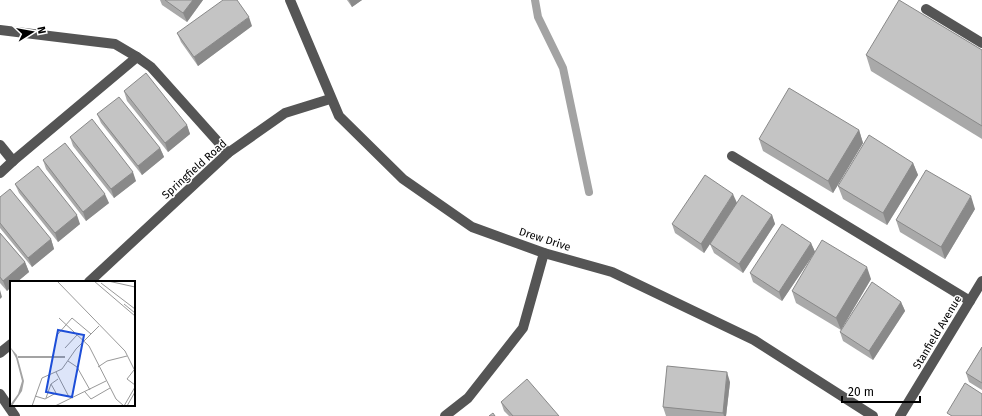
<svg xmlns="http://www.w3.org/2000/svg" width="982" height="416" viewBox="0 0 982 416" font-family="'Fira Sans',sans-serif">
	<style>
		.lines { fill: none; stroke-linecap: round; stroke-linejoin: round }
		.stream { stroke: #a3a3a3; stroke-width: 8 }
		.minor { stroke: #555; stroke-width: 10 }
		.wall { fill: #a9a9a9 }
		.shaded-wall { fill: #898989 }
		.building { fill: #c4c4c4; stroke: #898989 }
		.labels { text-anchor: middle; stroke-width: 3; stroke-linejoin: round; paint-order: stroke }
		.street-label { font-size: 11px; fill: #000; stroke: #fff }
		.inset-river { fill: none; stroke: #a3a3a3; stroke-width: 2 }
		.inset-road { fill: none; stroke: #999; stroke-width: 1 }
		.view { fill: #1d4ed8; fill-opacity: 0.15; stroke: #1d4ed8; stroke-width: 2 }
		.inset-edge { fill: none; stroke: #000; stroke-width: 2 }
	</style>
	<rect width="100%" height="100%" fill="#fff"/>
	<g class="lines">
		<!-- stream -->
		<path class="stream" d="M535,0L538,17L563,68L589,192"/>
		<!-- minor -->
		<g class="minor">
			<path d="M290,0L339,116L403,179L472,227L544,253L612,272L754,340L873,416"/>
			<path d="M926,9L982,43"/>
			<path d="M0,30L115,44L137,57"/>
			<path d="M0,145L13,161L137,57L151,67L228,153"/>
			<path d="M732,156L970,301"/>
			<path d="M0,173L13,161"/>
			<path d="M89,282L228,153L285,113L330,99"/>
			<path d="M0,353L11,344"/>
			<path d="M0,394L15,416"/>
			<path d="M445,416L468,398L523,328L544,253"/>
			<path d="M900,416L982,281"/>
		</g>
	</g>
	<!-- wall -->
	<g class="wall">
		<path d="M160,0H203L187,22L162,5Z"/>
		<path d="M347,0H362L352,7Z"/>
		<path d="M252,26L198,66L181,42L177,33Z"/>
		<path d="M982,50V139L871,71L866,55Z"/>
		<path d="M124,91L187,125L190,134L168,152L127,101Z"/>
		<path d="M97,114L160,148L164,157L142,175L101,123Z"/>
		<path d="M859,130L863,143L833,193L763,151L759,139Z"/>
		<path d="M70,137L136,181L114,198L73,146Z"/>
		<path d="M43,160L109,203L86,221L46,169Z"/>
		<path d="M913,163L918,175L887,225L843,199L838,186Z"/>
		<path d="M15,184L80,224L58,242L19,193Z"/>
		<path d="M0,197L51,239L54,249L32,267L0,228Z"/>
		<path d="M737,203L704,253L675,233L672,224Z"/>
		<path d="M975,209L945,259L900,232L896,220Z"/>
		<path d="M772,215L775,224L743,273L714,253L710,244Z"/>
		<path d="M0,233L25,262L29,272L17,282H11V287L7,291L0,283Z"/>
		<path d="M811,243L815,252L782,301L753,282L750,273Z"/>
		<path d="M871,279L841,330L796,303L792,291Z"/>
		<path d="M901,302L905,311L873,360L843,341L840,332Z"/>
		<path d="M982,347V390L969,382L966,373Z"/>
		<path d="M730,382L726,416H666L663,407Z"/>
		<path d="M501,402L559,416H509L504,411Z"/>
	</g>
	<!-- shaded-wall -->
	<g class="shaded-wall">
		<path d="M193,0H203L187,22L183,13Z"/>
		<path d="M349,0H362L352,7Z"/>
		<path d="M249,17L252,26L198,66L194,57Z"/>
		<path d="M187,125L190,134L168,152L165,143Z"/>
		<path d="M859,130L863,143L833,193L828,181Z"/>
		<path d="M160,148L164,157L142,175L138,166Z"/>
		<path d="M913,163L918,175L887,225L883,213Z"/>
		<path d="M133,172L136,181L114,198L111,189Z"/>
		<path d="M105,194L109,203L86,221L83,212Z"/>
		<path d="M733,194L737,203L704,253L701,244Z"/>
		<path d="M971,196L975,209L945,259L941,247Z"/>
		<path d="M77,215L80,224L58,242L55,233Z"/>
		<path d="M772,215L775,224L743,273L739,264Z"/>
		<path d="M51,239L54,249L32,267L28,258Z"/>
		<path d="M811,243L815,252L782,301L779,292Z"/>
		<path d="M25,262L29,272L17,282H11V287L7,291L3,281Z"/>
		<path d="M867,267L871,279L841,330L836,318Z"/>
		<path d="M0,290L2,297L0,299Z"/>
		<path d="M901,302L905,311L873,360L869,351Z"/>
		<path d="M727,372L730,382L726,416H724L723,413Z"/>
	</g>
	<!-- building -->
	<g class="building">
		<path d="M165,0H193L183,13Z"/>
		<path d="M223,0H237L249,17L194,57L177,33Z"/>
		<path d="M899,0L982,50V126L866,55Z"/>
		<path d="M146,73L187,125L165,143L124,91Z"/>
		<path d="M789,88L859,130L828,181L759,139Z"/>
		<path d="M119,97L160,148L138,166L97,114Z"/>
		<path d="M92,119L133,172L111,189L70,137Z"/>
		<path d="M869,135L913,163L883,213L838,186Z"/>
		<path d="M65,143L105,194L83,212L43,160Z"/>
		<path d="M38,166L77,215L55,233L15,184Z"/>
		<path d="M926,170L971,196L941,247L896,220Z"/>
		<path d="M705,175L733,194L701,244L672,224Z"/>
		<path d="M10,189L51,239L28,258L0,223V197Z"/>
		<path d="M742,195L772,215L739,264L710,244Z"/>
		<path d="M782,224L811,243L779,292L750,273Z"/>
		<path d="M0,233L25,262L3,281L0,277Z"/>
		<path d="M822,240L867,267L836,318L792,291Z"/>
		<path d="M872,282L901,302L869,351L840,332Z"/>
		<path d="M982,347V383L966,373Z"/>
		<path d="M667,366L727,372L723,413L663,407Z"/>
		<path d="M527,379L559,416H513L501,402Z"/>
		<path d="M965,383L982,394V416H952L947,413Z"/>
		<path d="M493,413L495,416H489Z"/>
	</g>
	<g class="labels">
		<!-- street labels -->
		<g class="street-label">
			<text transform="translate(194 169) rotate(-42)" y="4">Springfield Road</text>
			<text transform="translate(545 239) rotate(18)" y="4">Drew Drive</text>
			<text transform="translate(937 332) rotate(-59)" y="4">Stanfield Avenue</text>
		</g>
	</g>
	<!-- overview -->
	<g transform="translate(10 281)">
		<rect width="125" height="125" fill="#fff"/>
		<path d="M0,66L7,74L14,100L12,110L2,125L0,124L8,113L12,100L6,77Z" fill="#a3a3a3"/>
		<path class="inset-river" d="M8,76H55"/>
		<path class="inset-road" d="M47,0L115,70L125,90M84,0L125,35M98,0L125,6M91,2L125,28M114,23L125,32M49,37L79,65L106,118L114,125M48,53L62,37L81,53M55,67L67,54M58,80L67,86L80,109M88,86L97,80L117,75M124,89L117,98L125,104M46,91L59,116M75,111L81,118L100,107M25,115L35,118L46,112L41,103L48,98M36,117L41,103M22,125L32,97L52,88L66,68L89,45M45,125L96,100M114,125L125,106M117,125L125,111"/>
		<path class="view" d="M48,49L74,54L62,116L36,111Z"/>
		<rect width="125" height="125" class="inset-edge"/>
	</g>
	<!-- north arrow -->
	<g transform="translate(32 32) rotate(79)" stroke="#ffffff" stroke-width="3" paint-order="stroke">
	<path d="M0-3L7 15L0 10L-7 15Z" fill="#000000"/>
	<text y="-6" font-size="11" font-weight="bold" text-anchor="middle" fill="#000000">N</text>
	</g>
	<!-- scale -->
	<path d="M842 396v6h78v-6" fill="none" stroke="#000000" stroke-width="2"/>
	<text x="848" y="396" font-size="12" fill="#000000" stroke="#ffffff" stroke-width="3" paint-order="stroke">20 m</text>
</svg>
